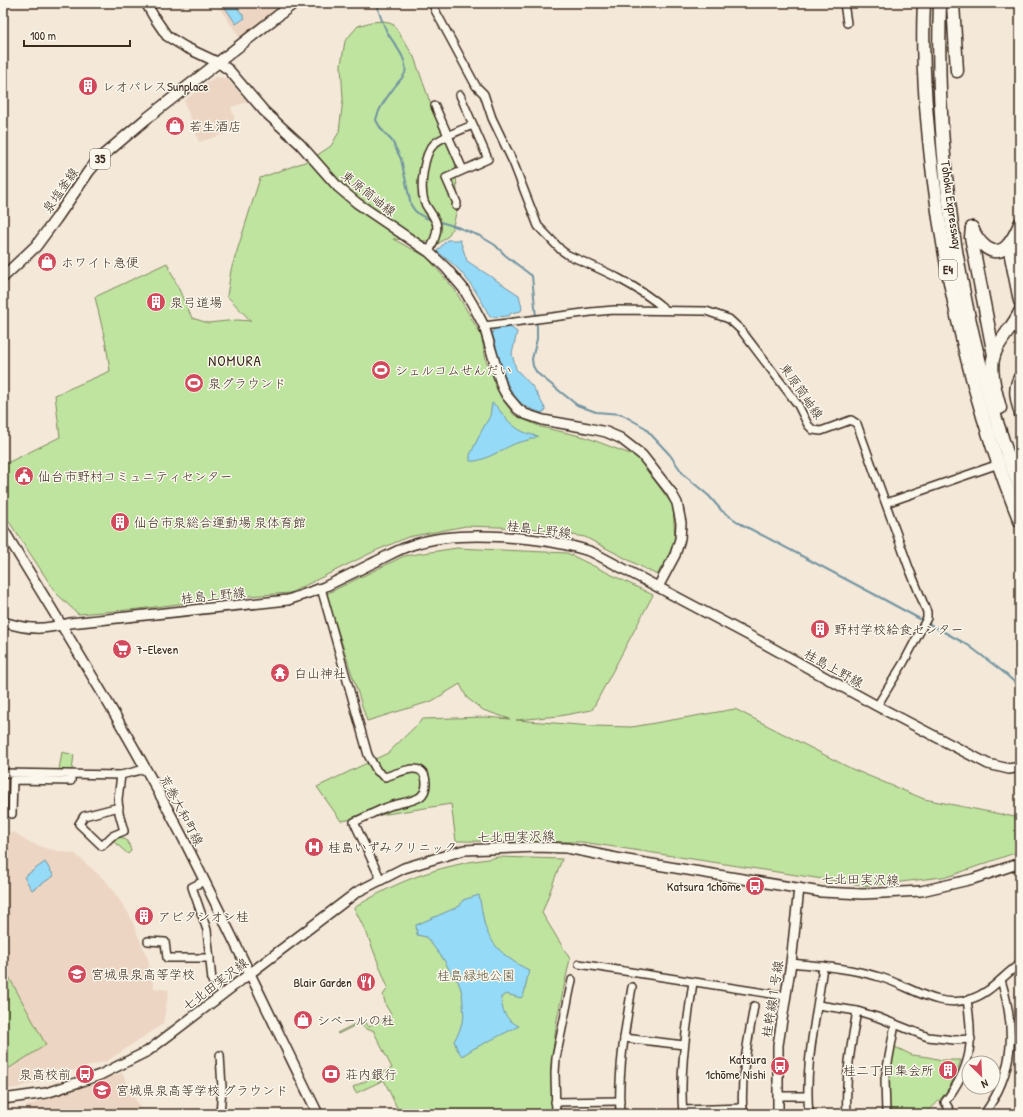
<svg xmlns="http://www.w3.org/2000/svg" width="1023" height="1117" viewBox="0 0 1023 1117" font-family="'Patrick Hand','Klee One',sans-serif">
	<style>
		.built { fill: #ecd5c2 }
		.green { fill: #bfe49f; stroke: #7d875e }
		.water { fill: #95daf7; stroke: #7194a0 }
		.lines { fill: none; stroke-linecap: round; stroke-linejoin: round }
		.stream { stroke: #7194a0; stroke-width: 2 }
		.street-tunnel { stroke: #cfc2b4; stroke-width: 7; stroke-dasharray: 7 3.5; stroke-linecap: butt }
		.street-casing { stroke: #3b2a1e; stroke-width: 10 }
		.secondary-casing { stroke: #3b2a1e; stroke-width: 12 }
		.primary-casing { stroke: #3b2a1e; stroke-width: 13 }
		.highway-casing { stroke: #3b2a1e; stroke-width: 15 }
		.street { stroke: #fbf7ec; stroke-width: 7 }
		.secondary { stroke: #fbf7ec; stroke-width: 9 }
		.primary { stroke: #fbf7ec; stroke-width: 10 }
		.highway { stroke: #fbf7ec; stroke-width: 12 }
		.labels { text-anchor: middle; stroke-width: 3; stroke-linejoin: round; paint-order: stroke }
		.shield { fill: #fbf7ec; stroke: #75685c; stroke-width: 1 }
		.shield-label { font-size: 12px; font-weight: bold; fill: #3b2a1e }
		.poi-label { font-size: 13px; fill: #3b2a1e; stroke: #fbf7ec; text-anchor: start }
		.street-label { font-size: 13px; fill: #3b2a1e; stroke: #fbf7ec }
		.park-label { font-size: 13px; fill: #5c583e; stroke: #fbf7ec }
		.quarter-label { font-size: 15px; letter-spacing: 1px; fill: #3b2a1e; stroke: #fbf7ec }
	</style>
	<rect width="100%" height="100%" fill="#f4e8d9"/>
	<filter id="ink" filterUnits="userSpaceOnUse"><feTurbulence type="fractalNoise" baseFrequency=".025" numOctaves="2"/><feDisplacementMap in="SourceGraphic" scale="8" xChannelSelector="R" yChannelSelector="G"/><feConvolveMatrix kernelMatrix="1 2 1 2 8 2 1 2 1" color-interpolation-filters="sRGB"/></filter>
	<g filter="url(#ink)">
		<!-- built -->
		<g class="built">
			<path d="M216,3H284L240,38Z"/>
			<path d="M216,77L226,78L248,102L231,107L238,130L199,142L184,101L209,81Z"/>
			<path d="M14,832L28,842L48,849L75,854L107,882L129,914L148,959L154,988L169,990L163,1024L107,1061L53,1076L16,1088L3,1090V836Z"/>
			<path d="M122,1073L143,1114H29L26,1106Z"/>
		</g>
		<!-- green -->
		<g class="green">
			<path d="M384,21L394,25L414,57L430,102L455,158L458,206L452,229L448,236L438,244L426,241L393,239L427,257L455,290L481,335L486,360L501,397L514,415L541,427L585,437L638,457L673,506L675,539L670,552L657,575L585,537L529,528L466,526L408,537L375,551L290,593L233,597L139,609L78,614L56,593L8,520L3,508V465L60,437L55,395L110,371L106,344L95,297L167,263L192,318L208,323L237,320L251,321L227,296L231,270L260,178L310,160L331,146L339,132L343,99L341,65L345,41L358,26L371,22Z"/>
			<path d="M457,548L567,553L653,595L592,710L559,716L516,720L592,726L632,727L735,709L852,769L924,799L1020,818V851L950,876L868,886L582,842L456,841L451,804L341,821L317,787L388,753L423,719L485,717L510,719L483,710L467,698L460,684L432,701L367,721L326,594L404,556Z"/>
			<path d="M62,752L74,755L72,770H59Z"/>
			<path d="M120,837C128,839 129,844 131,851L128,854L112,840Z"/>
			<path d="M498,857L562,859L542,913L570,959L557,1019L551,1067L552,1114H391L398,1110L384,1080L356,1093L353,1087L392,1068L373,1030C368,1031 363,1028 360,1023L338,1034L337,1033L361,1021L362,1024L365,1022L367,1026L369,1027L391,1014L386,1006L383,995L388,988L367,934L354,908C385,888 419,873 456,865C470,861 484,860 498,857Z"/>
			<path d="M3,966L46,1045L3,1072Z"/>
			<path d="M893,1046L912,1055L928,1057L942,1060H961C953,1084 945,1098 924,1114H890C886,1087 888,1072 893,1046Z"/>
		</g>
		<!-- water -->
		<g class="water">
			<path d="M222,3H234L245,18L236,24Z"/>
			<path d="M447,240H460L467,261L519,295L522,308L521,311L511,313L509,316L490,317C481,299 470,280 454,265C449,260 442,256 437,251Z"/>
			<path d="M509,326L517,332L512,354L516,369L533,387L546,410L542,413C536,411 530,409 525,406C504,392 499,357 492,333L494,329Z"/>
			<path d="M492,403C498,406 500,412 505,417C514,428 524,434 538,436C531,440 524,441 517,443C505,447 483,463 470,461V455L482,430L490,416Z"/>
			<path d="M45,862L54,876L32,890L24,877Z"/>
			<path d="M479,895C481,904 482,913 484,922C489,945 508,960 529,970L524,994L521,998L506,994L501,997C502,1011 505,1019 519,1026L473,1049L462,1056L457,1049L454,1041L459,1032L464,1016L462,993L458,981L453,977L444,960L426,937L417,935L416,925L460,906L463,900Z"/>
		</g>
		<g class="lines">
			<!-- stream -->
			<g class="stream">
				<path d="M377,3C378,13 383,23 387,32C393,43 409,60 405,73C403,78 399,81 396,85C388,96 379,107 376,120L381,129L392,141L401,159L411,205C415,213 424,218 433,220"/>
				<path d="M437,221L457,227L480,236L495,245L505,255L532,276L537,327V339L532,359L533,366L537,373L577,405L596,412L621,414L644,427L670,455L684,475L709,496L722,511L741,524L870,592L968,645L1002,671L1020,687"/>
			</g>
			<!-- street-tunnel -->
			<path class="street-tunnel" d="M1007,461L1020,456"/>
			<defs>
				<g id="street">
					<path d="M433,3L435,10L476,86L484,94L492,118L513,162L538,226L561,250L568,255C603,270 637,285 666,310"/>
					<path d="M844,3L847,23"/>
					<path d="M435,106L463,170"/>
					<path d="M456,206L457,203L446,178L488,159L460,95"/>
					<path d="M429,252C433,244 440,228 435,220C432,213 427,209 424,201C420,187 423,155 434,144C440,138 463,129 473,125"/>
					<path d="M484,326L591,312L614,310L706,311L729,319L741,330L798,405L808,425L813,430L821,431L851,420L857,424L909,568L927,612V618L904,662L877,706"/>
					<path d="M1020,373C1009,388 1015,403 1020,419"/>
					<path d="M886,503L993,466"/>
					<path d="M321,588L368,755L377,771L385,777C399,773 425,758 426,783C426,788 424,794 420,797C410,803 395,803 385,808C374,812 364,818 354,822L381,880"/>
					<path d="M3,773L121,775L145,769"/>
					<path d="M119,807L84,816L79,824L102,846L112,836L124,831L119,813L118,799L121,775"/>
					<path d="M12,814L13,780L71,781V775"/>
					<path d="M204,881L192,887L207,930L212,981"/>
					<path d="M148,941L165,942L167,958H210"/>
					<path d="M791,963C819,966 848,968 876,976C909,984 935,1010 971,999C991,993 1003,975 1020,964"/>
					<path d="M579,964L785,996"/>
					<path d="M818,1005L857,1011L877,1017L928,1037L954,1040L971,1039"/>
					<path d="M624,1038L684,1045"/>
					<path d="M220,1055L222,1088L220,1114"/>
					<path d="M778,1096H807"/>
					<path d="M555,1102L620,1101"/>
					<path d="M683,1110L743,1108"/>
					<path d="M556,1114L555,1073L556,1058L572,980"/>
					<path d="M620,1114C618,1071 625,1029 632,987"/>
					<path d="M683,1114C679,1070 687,1026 693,982"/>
					<path d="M743,1114C740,1078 748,1041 754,1006"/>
					<path d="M809,1114C804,1065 817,1015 823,966"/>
					<path d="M847,1114C845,1079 851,1045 857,1011"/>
					<path d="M886,1114L885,1079L895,1024"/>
					<path d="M952,1114L945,1102C972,1066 974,1043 967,1000"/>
					<path d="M984,1114C1015,1072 1016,1028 1001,980"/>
				</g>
				<g id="secondary">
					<path d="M146,3L154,17L167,36L185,47L219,63L229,70L264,111L300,144L338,187L357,203L429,252L446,268L463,288L473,305L484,326L502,387L507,396L518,409L525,414L543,420L588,428L606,432L620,438L642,455L671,492L677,503L681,523L680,539L675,555L658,587"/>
					<path d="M3,529C65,631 128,732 183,838C229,929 273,1022 318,1114"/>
					<path d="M3,622C30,630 42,630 70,623L288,600C299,596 311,592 322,588C339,580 355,572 371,564C386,557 400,548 415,544C460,529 548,537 592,552L765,644L877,706L988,764L1009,769L1020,767"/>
					<path d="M3,1099L46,1093L100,1075L148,1051L357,892L404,868L464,850L536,847L567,848L621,859L821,892L863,894L921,891L973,879L1020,863"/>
					<path d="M778,1114V1045L791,963L799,888"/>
				</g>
				<path id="primary" d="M3,277L36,246L56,219L89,171L100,158L146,119L294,3"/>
				<g id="highway">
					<path d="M924,3C921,60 926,118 933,175C948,295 974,409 1020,521"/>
					<path d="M940,3C934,169 962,335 1020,489"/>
					<path d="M953,3L957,71"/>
					<path d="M972,228L971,237L973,247L994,355"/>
					<path d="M972,228C977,241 993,261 1007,246C1013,240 1017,231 1020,224"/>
					<path d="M1017,239L1011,251V256L1020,301"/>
					<path d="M1000,408C996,393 989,370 994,355C998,341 1014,326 1020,312"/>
				</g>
			</defs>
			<!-- street casing -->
			<use href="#street" class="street-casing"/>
			<!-- secondary casing -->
			<use href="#secondary" class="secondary-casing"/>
			<!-- primary casing -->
			<use href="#primary" class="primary-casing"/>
			<!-- highway casing -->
			<use href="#highway" class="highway-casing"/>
			<!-- street -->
			<use href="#street" class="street"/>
			<!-- secondary -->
			<use href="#secondary" class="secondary"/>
			<!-- primary -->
			<use href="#primary" class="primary"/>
			<!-- highway -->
			<use href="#highway" class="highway"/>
		</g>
	</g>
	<!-- icons -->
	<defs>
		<symbol id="building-disc" viewBox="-11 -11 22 22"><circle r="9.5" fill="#d1495b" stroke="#fbf7ec"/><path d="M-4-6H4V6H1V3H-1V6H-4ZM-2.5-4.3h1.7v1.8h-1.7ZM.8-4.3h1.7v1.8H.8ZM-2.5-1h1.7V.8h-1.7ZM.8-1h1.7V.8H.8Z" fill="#fff"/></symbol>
		<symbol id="shop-disc" viewBox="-11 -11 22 22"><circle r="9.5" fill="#d1495b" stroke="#fbf7ec"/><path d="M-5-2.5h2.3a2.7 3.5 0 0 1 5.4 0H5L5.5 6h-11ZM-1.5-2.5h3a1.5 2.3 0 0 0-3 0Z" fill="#fff"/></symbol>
		<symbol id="stadium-disc" viewBox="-11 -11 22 22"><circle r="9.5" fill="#d1495b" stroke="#fbf7ec"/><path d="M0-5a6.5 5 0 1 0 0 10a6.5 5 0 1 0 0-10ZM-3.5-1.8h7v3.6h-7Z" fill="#fff"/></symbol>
		<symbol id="civic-disc" viewBox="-11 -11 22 22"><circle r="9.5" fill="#d1495b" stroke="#fbf7ec"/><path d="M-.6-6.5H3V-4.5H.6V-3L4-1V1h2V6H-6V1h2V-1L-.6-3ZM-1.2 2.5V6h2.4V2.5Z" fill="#fff"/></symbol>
		<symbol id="supermarket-disc" viewBox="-11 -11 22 22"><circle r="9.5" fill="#d1495b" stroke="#fbf7ec"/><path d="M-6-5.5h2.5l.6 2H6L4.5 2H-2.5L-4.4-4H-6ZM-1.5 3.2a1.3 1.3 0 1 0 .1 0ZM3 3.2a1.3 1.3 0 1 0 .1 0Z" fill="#fff"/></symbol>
		<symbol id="temple-disc" viewBox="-11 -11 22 22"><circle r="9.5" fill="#d1495b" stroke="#fbf7ec"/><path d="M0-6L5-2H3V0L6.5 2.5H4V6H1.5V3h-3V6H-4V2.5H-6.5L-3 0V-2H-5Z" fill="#fff"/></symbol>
		<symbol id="hospital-disc" viewBox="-11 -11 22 22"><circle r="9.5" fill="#d1495b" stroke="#fbf7ec"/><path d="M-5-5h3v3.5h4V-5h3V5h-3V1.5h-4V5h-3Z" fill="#fff"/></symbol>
		<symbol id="bus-disc" viewBox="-11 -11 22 22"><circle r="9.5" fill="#d1495b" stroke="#fbf7ec"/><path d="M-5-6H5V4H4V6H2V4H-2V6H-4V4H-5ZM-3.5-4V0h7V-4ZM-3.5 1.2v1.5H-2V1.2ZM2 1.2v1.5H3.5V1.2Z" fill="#fff"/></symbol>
		<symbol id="school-disc" viewBox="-11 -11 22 22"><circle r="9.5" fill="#d1495b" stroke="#fbf7ec"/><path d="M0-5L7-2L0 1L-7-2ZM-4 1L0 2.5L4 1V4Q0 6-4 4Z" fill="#fff"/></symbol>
		<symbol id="restaurant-disc" viewBox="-11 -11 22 22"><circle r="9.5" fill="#d1495b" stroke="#fbf7ec"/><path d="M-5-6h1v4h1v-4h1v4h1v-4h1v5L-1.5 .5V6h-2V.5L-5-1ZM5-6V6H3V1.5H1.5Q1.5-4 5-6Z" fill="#fff"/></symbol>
		<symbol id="bank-disc" viewBox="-11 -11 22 22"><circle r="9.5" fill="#d1495b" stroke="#fbf7ec"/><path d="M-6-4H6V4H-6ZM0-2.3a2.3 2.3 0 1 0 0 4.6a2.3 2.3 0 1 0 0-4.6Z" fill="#fff"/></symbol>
	</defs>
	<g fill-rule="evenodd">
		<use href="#building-disc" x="77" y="75" width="22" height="22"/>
		<use href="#shop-disc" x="164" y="115" width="22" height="22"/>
		<use href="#shop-disc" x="36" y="251" width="22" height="22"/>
		<use href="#building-disc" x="145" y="291" width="22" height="22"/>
		<use href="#stadium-disc" x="370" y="359" width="22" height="22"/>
		<use href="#stadium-disc" x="183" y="372" width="22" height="22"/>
		<use href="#civic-disc" x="13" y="465" width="22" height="22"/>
		<use href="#building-disc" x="109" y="511" width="22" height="22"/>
		<use href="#building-disc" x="809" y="618" width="22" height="22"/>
		<use href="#supermarket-disc" x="111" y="638" width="22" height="22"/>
		<use href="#temple-disc" x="269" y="662" width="22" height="22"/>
		<use href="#hospital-disc" x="303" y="836" width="22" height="22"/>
		<use href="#bus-disc" x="744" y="875" width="22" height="22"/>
		<use href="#building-disc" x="133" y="905" width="22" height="22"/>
		<use href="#school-disc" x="66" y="963" width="22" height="22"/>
		<use href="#restaurant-disc" x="355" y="971" width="22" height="22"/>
		<use href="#shop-disc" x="292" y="1009" width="22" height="22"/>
		<use href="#bus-disc" x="769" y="1055" width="22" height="22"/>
		<use href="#building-disc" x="937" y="1059" width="22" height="22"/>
		<use href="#bus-disc" x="74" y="1063" width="22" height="22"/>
		<use href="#bank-disc" x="320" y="1063" width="22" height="22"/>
		<use href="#school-disc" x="91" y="1079" width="22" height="22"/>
	</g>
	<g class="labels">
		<!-- shield labels -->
		<g class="shield">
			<rect x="90" y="149" width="20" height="20" rx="3"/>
			<rect x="939" y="260" width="18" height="20" rx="3"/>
		</g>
		<g class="shield-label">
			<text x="100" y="163">35</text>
			<text x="948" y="274">E4</text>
		</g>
		<!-- poi labels -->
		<g class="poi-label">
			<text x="102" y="91">レオパレスSunplace</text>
			<text x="189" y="131">若生酒店</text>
			<text x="61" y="267">ホワイト急便</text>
			<text x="170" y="307">泉弓道場</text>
			<text x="395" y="375">シェルコムせんだい</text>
			<text x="208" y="388">泉グラウンド</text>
			<text x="38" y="481">仙台市野村コミュニティセンター</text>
			<text x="134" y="527">仙台市泉総合運動場 泉体育館</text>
			<text x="834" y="634">野村学校給食センター</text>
			<text x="136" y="654">7-Eleven</text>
			<text x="294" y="678">白山神社</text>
			<text x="328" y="852">桂島いずみクリニック</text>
			<text x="741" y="891" text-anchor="end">Katsura 1chōme</text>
			<text x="158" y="921">アビタシオン桂</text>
			<text x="91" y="979">宮城県泉高等学校</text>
			<text x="352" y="987" text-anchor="end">Blair Garden</text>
			<text x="317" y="1025">シベールの杜</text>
			<text x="766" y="1064" text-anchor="end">Katsura<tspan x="766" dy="15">1chōme Nishi</tspan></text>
			<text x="934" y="1075" text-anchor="end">桂二丁目集会所</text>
			<text x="71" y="1079" text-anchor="end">泉高校前</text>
			<text x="345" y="1079">荘内銀行</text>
			<text x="116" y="1095">宮城県泉高等学校 グラウンド</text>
		</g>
		<!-- street labels -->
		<g class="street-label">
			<text transform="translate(60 190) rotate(-55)" y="5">泉塩釜線</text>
			<text transform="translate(369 193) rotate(38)" y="5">東原筒岫線</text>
			<text transform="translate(952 205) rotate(82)" y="5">Tohoku Expressway</text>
			<text transform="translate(802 391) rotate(55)" y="5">東原筒岫線</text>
			<text transform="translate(539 529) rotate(7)" y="5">桂島上野線</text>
			<text transform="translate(213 595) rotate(-6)" y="5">桂島上野線</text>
			<text transform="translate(834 668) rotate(29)" y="5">桂島上野線</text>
			<text transform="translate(182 810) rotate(62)" y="5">荒巻大和町線</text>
			<text transform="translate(516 836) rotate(-1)" y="5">七北田実沢線</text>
			<text transform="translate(860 879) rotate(1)" y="5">七北田実沢線</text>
			<text transform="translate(215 984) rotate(-37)" y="5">七北田実沢線</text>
			<text transform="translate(772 999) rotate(-81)" y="5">桂幹線１号線</text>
		</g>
		<!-- park labels -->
		<g class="park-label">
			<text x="476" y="980">桂島緑地公園</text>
		</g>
		<!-- quarter labels -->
		<g class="quarter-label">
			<text x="235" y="366">NOMURA</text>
		</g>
	</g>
	<!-- margin -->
	<rect width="1023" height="1117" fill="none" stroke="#fbf7ec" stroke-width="16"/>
	<rect x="8" y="8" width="1007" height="1101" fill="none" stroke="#3b2a1e" stroke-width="1.5" filter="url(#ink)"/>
	<!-- north arrow -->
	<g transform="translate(981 1075) rotate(156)"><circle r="19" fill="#fbf7ec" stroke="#aea59a"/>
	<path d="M0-3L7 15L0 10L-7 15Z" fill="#d1495b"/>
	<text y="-6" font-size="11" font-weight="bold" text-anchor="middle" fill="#3b2a1e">N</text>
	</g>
	<!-- scale -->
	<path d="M24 40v6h106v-6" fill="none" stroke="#3b2a1e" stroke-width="2"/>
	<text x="30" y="40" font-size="12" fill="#3b2a1e" stroke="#fbf7ec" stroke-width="3" paint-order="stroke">100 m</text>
</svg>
